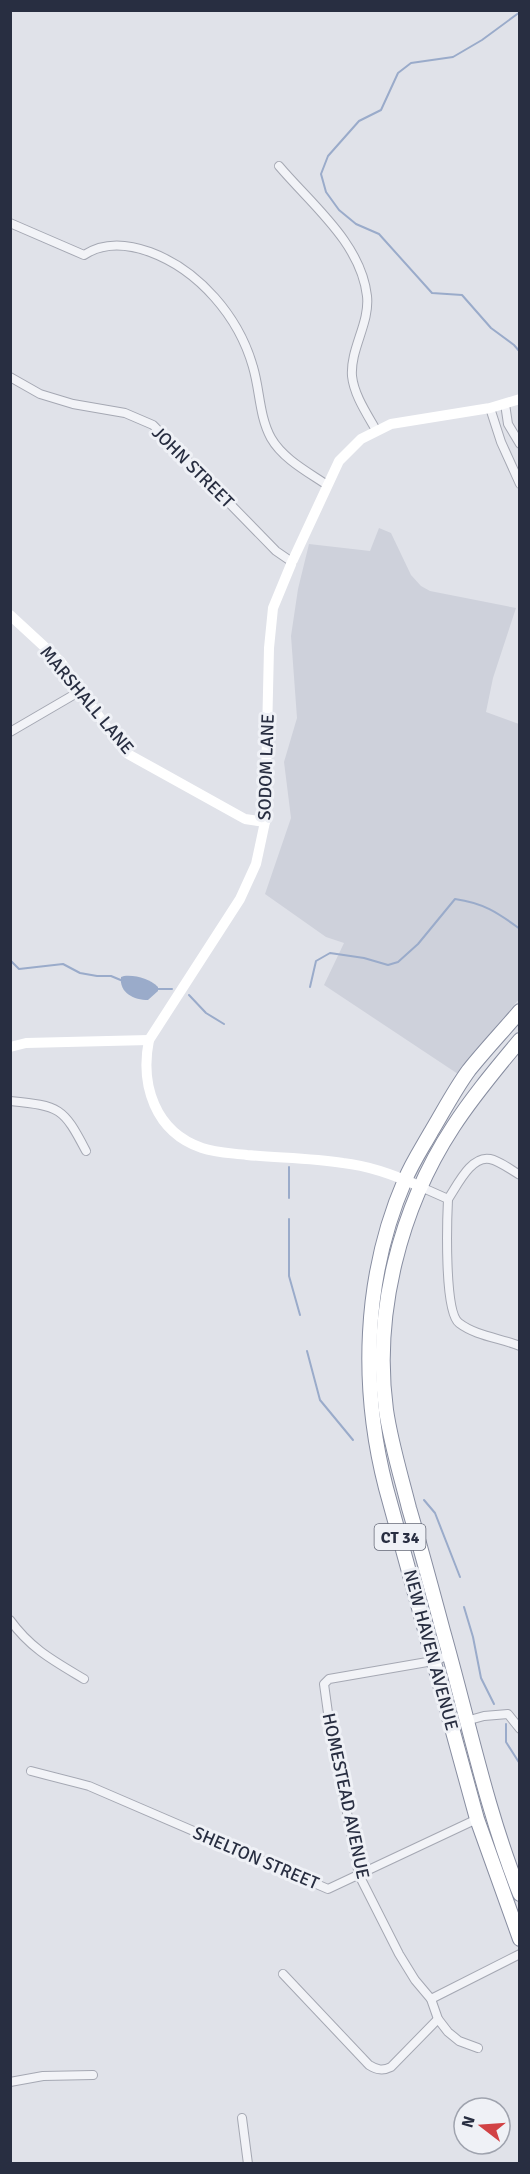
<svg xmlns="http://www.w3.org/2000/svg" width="530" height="2174" viewBox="0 0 530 2174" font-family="Signika,sans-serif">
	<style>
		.built { fill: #ced1db }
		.water { fill: #9aabca }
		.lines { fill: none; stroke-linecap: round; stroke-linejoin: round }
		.stream { stroke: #9aabca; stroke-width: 2 }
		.street-casing { stroke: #a5a8b3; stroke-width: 10 }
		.highway-casing { stroke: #878da0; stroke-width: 16 }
		.street { stroke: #f2f3f7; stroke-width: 8 }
		.secondary { stroke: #fff; stroke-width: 10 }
		.highway { stroke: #fff; stroke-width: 14 }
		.labels { text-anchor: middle; stroke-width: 6; stroke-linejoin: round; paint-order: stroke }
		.shield { fill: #eff1f6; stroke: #646877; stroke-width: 1.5 }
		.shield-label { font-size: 16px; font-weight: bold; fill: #282e41 }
		.street-label { font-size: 18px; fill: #282e41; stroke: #eff1f6 }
	</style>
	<rect width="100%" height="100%" fill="#e0e2e9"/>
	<!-- built -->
	<path class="built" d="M379,528L391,533L411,575L421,586L430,591L516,608L493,678L486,712L519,724V999L458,1074L324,985L344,943L326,937L265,894L291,818L284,762L297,718L291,636L298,589L309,544L370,551Z"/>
	<!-- water -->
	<path class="water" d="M124,976C138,975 149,979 158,987V991L148,1000C134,1000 119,993 121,977Z"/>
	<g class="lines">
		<!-- stream -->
		<g class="stream">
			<path d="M520,12L482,40L453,57L411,63L398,73L381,110L359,121L328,156L321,174L326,192L339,210L356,224L379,234L432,293L462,295L491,328L514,345L520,352"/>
			<path d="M10,960L19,969L63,964L80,973L97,976H111L123,981"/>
			<path d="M310,987L316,961L330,953L364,958L388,965L398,962L418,944L455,899C483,903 497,912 520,929"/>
			<path d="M158,989H172"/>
			<path d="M189,995L206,1013L224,1024"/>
			<path d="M289,1198V1167"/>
			<path d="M289,1219V1276L300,1315"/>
			<path d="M307,1351L320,1400L353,1440"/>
			<path d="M424,1500L435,1513L460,1577"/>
			<path d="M464,1607L473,1637L481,1678L494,1704"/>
			<path d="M506,1724V1742L520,1764"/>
		</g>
		<defs>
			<g id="street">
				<path d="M279,166C311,204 361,243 367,296C370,323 350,349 352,376C354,395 367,414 376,430"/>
				<path d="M10,223L84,255C105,241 128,244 150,252C199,270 239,317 253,367C260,390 259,416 271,438C283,459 308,472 327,485"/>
				<path d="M10,377L40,394L73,404L125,413L153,425L276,551L292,562"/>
				<path d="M505,404L508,424L520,444"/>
				<path d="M490,408L501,442L520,484"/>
				<path d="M10,732L82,690"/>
				<path d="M10,1101C60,1106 63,1107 86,1151"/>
				<path d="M421,1187L448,1199C447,1220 444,1312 459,1323C476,1336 500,1338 520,1346"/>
				<path d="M448,1199C457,1186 471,1155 490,1159C500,1161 511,1170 520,1175"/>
				<path d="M10,1620C31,1649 54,1661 84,1679"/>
				<path d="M450,1655L433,1661L329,1679L324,1684L328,1713L359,1875L399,1954L415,1980L431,1999L438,2019L448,2032L459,2041L478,2048"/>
				<path d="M466,1721L484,1716L508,1714L520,1729"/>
				<path d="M31,1771L89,1786L328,1889L477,1819"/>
				<path d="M283,1974L369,2065C377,2070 383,2071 391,2067L438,2019"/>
				<path d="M431,1999L520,1954"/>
				<path d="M10,2082L43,2076L93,2075"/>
				<path d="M242,2118L248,2164"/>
			</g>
			<g id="highway">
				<path d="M520,1011C503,1031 485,1050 469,1070C455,1089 443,1112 431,1132C422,1148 412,1163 405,1180C363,1277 360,1387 386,1488L477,1819L520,1939"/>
				<path d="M520,1040C496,1069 473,1096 453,1127C400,1208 373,1314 386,1410C391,1444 401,1476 409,1508C421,1549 432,1590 443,1631C468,1719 486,1809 520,1894"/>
			</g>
		</defs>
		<!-- street casing -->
		<use href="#street" class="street-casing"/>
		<!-- highway casing -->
		<use href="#highway" class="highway-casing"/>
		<!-- street -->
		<use href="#street" class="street"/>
		<!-- secondary -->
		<g class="secondary">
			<path d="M10,615L61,662L105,725L128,754L245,819L265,822"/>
			<path d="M10,1047L26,1043L149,1040"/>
			<path d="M421,1187C395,1175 371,1166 343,1163C311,1158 279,1158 247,1155C232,1153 216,1153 202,1148C155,1132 140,1085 149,1040L240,899L256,864L265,822L269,648L273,608L292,562L339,461L361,439L391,424L490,408L520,399"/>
		</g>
		<!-- highway -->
		<use href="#highway" class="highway"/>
	</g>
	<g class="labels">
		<!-- shield labels -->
		<rect class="shield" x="374.5" y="1524" width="51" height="26" rx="4.5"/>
		<g class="shield-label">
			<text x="400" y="1543">CT 34</text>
		</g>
		<!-- street labels -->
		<g class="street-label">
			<text transform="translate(193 467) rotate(45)" y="6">JOHN STREET</text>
			<text transform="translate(87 700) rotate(50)" y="6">MARSHALL LANE</text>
			<text transform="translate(266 767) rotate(-88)" y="6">SODOM LANE</text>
			<text transform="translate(431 1650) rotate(75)" y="6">NEW HAVEN AVENUE</text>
			<text transform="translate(346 1796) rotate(78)" y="6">HOMESTEAD AVENUE</text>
			<text transform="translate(256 1858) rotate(23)" y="6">SHELTON STREET</text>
		</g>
	</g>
	<!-- border -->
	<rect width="530" height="2174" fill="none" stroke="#282e41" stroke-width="24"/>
	<!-- north arrow -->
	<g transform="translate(482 2126) rotate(287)"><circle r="28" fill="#eff1f6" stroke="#9fa3ae" stroke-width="1.5"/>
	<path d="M0-4.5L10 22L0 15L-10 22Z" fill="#d14245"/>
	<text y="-9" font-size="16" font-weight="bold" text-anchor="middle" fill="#282e41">N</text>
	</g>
</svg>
